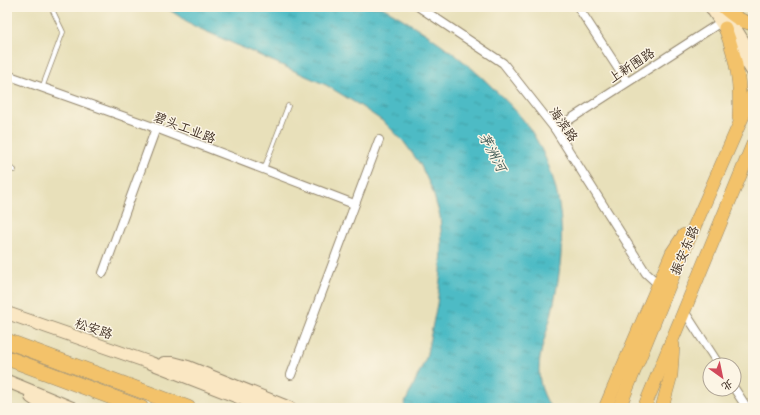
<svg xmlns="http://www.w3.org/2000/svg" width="760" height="415" viewBox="0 0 760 415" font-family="Kalam,'LXGW WenKai TC',sans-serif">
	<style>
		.water { fill: url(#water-ripples); stroke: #447272 }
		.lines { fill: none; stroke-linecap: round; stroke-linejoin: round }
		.lane-casing { stroke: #92856c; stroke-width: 5.5 }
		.street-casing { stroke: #92856c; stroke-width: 10 }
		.secondary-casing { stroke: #92856c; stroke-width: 14 }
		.primary-casing { stroke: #92856c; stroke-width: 14 }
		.highway-casing { stroke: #92856c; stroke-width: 16 }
		.lane { stroke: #fff; stroke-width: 4 }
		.street { stroke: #fff; stroke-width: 8 }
		.secondary { stroke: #fae7c3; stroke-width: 12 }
		.primary { stroke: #f3c26a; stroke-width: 13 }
		.highway { stroke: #f3c26a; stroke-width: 15 }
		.labels { text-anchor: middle; stroke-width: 3; stroke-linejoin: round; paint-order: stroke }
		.street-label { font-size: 13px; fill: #3b2a1e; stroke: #fcf5e5 }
		.water-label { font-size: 14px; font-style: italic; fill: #415d58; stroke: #fcf5e5 }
	</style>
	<defs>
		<pattern id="water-ripples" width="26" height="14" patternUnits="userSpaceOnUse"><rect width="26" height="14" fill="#4dbbc5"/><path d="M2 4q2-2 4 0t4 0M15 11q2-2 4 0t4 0" fill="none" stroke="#41989f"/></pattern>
	</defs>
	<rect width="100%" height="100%" fill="#fcf5e5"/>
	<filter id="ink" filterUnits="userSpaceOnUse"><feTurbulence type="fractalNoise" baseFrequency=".025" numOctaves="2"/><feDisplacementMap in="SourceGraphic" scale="8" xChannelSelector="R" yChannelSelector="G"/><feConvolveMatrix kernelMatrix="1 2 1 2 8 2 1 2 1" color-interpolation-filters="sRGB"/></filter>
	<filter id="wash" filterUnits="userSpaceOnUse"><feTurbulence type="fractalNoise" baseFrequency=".012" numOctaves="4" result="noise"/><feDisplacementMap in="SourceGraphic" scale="16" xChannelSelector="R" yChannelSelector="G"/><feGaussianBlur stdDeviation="0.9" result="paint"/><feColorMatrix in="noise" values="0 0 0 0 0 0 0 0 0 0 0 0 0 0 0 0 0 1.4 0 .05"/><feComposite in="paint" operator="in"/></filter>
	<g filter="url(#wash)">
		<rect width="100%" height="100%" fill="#e8e0ba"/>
		<!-- water -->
		<path class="water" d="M165,7H382C425,31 464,58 498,93C510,104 521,116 530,129C548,157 559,190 561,223C563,251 559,280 553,307C545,346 527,370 551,408H407L404,405L426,358L437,304L441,272L442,244L440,216L432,189L420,164L404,142L384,122L359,105L326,85L194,26Z"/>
	</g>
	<g filter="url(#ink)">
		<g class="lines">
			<defs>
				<g id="lane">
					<path d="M42,88L63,32L51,7"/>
					<path d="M7,167L14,170"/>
					<path d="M264,169L288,106"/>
				</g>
				<g id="street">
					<path d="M419,7L503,63L555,129L646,273L659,285"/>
					<path d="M578,7L627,82"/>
					<path d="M7,75L156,128L354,204"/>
					<path d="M555,129L721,22"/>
					<path d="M103,273L156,128"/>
					<path d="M684,311L719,365"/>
					<path d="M291,375L379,140"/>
					<path d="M734,388L747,408"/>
				</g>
				<g id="secondary">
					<path d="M711,7L753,72"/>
					<path d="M723,9L753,57"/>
					<path d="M7,313L151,363L266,408"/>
					<path d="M164,363H173L188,367L290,408"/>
					<path d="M7,381L72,408"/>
					<path d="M31,397L47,408"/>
				</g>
				<g id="primary">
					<path d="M723,7C732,15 741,22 753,24"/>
					<path d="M725,28C737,60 741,84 739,118"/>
					<path d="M605,408L672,253L684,235"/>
					<path d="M619,408L677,266L753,93"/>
					<path d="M644,408L753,144"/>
					<path d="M662,408L671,375L673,345"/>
				</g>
				<g id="highway">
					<path d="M7,341L188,408"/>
					<path d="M7,358L141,408"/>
				</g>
			</defs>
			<!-- lane casing -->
			<use href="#lane" class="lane-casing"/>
			<!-- street casing -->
			<use href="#street" class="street-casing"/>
			<!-- secondary casing -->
			<use href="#secondary" class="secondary-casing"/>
			<!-- primary casing -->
			<use href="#primary" class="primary-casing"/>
			<!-- highway casing -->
			<use href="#highway" class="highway-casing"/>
			<!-- lane -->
			<use href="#lane" class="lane"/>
			<!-- street -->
			<use href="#street" class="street"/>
			<!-- secondary -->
			<use href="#secondary" class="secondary"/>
			<!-- primary -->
			<use href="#primary" class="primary"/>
			<!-- highway -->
			<use href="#highway" class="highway"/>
		</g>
	</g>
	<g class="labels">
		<!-- street labels -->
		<g class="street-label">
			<text transform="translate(631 65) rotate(-33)" y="5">上新围路</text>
			<text transform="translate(564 124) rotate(55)" y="5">海滨路</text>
			<text transform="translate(185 127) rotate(21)" y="5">碧头工业路</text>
			<text transform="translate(684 250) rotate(-67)" y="5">振安东路</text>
			<text transform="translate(94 328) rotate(19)" y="5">松安路</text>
		</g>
		<!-- water labels -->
		<g class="water-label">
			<text transform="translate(493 152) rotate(62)" y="5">茅洲河</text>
		</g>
	</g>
	<!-- margin -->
	<rect width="760" height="415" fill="none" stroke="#fcf5e5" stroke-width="24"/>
	<!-- north arrow -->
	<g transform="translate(722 377) rotate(147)"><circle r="19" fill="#fcf5e5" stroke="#afa495"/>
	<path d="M0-3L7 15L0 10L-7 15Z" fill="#d1495b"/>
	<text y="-6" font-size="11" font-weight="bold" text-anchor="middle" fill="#3b2a1e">北</text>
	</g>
</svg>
